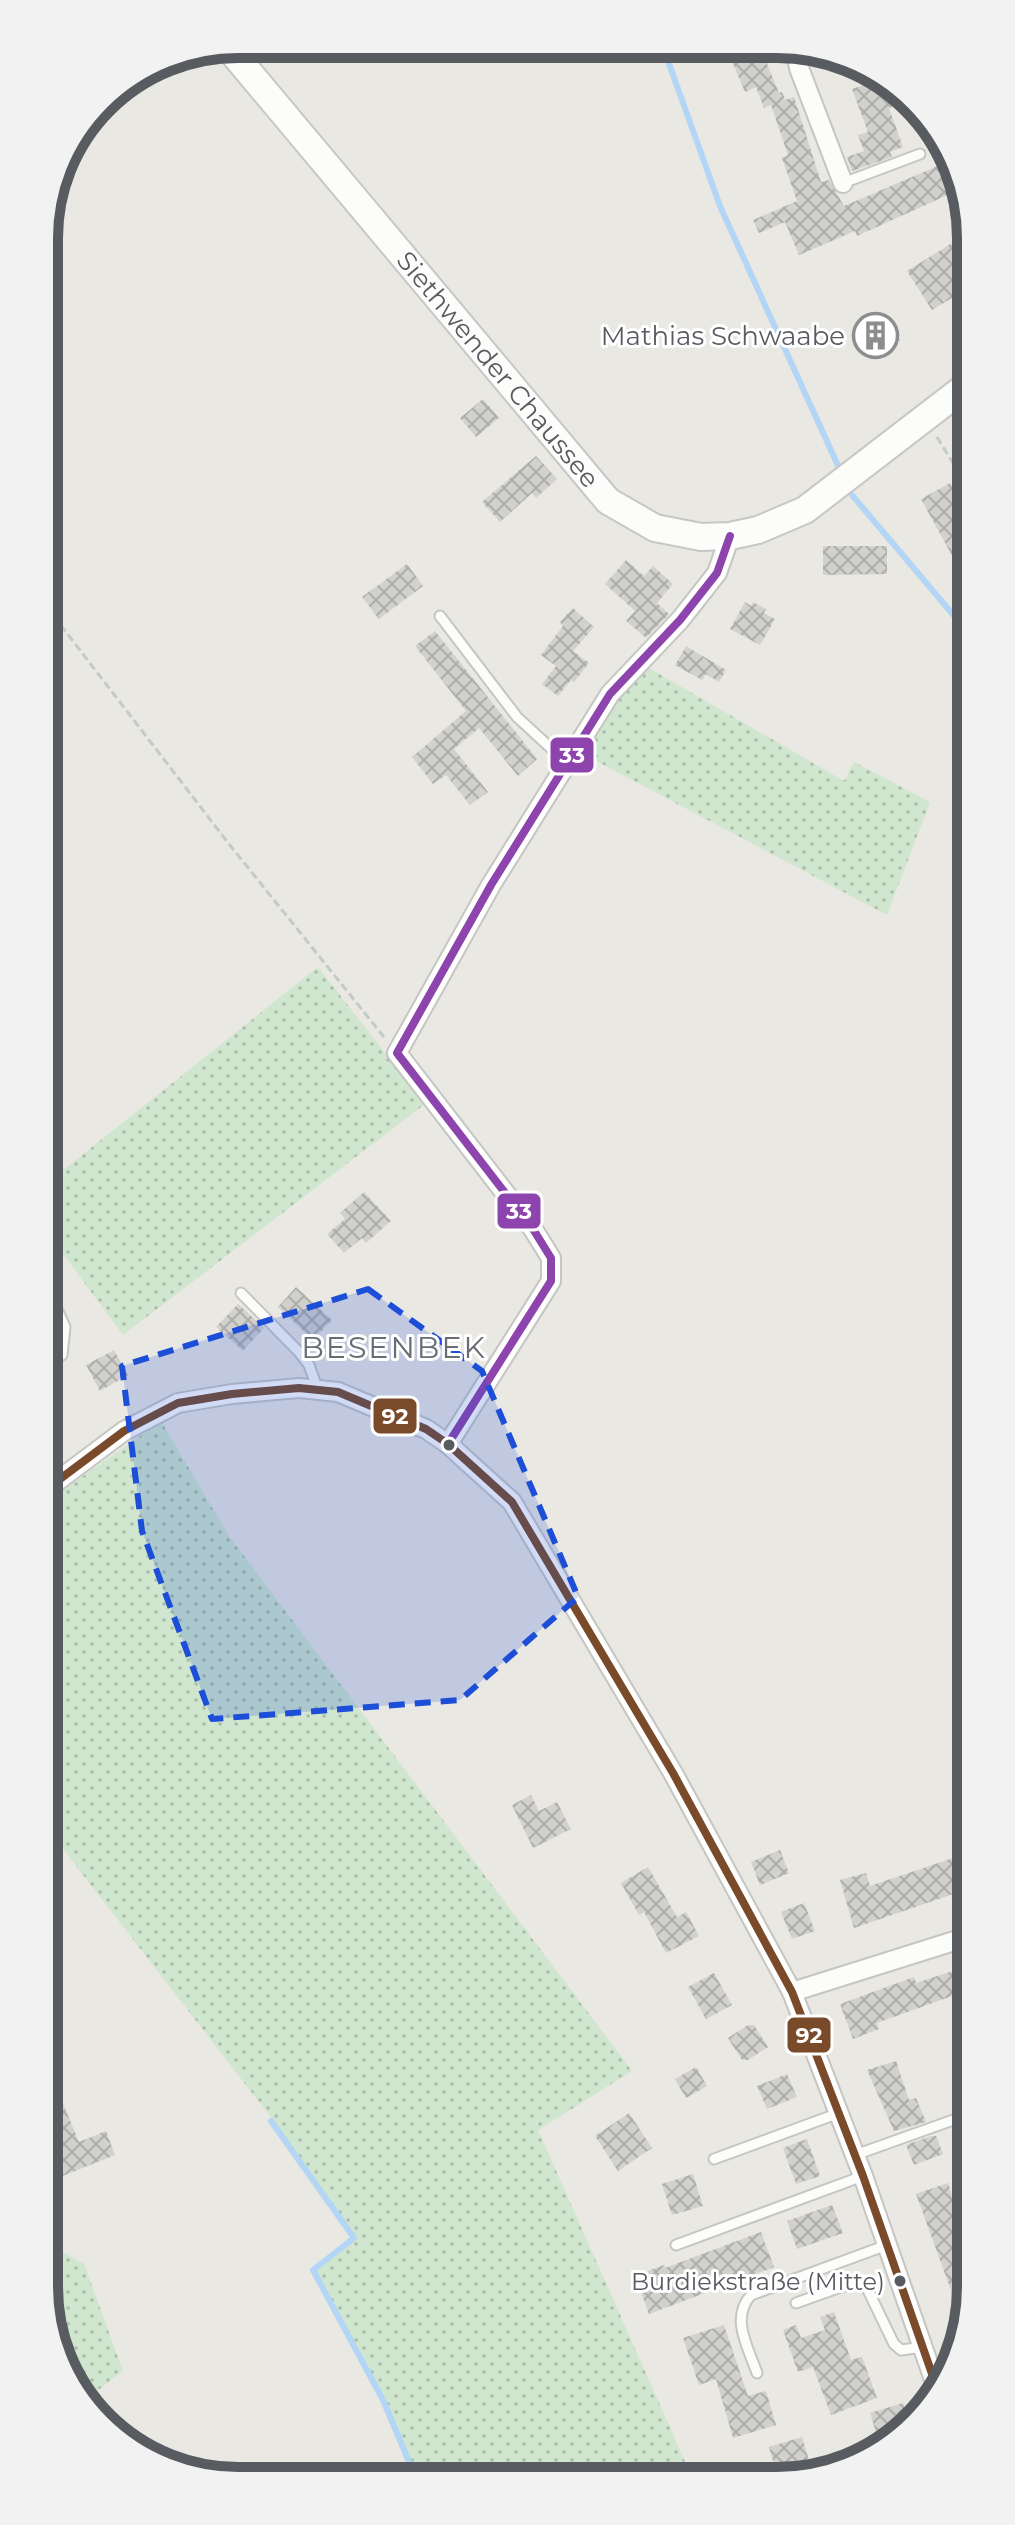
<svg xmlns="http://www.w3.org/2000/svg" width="1015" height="2525" viewBox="0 0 1015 2525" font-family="Montserrat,sans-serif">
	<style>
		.grass { fill: url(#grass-dots) }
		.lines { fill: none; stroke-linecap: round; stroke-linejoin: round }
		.stream { stroke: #b3d6f6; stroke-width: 6 }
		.building { fill: url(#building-cross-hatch) }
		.service-casing { stroke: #c5c6c4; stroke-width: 13 }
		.minor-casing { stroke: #c5c6c4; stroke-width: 22 }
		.secondary-casing { stroke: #c6c7c6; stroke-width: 30 }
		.path { stroke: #c4cac7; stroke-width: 3; stroke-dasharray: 8 4; stroke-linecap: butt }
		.service { stroke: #fcfcfb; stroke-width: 9 }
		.minor { stroke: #fcfcfb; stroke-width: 18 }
		.secondary { stroke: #fcfcfb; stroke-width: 26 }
		.bus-1-casing { stroke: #fff; stroke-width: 14 }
		.bus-2-casing { stroke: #fff; stroke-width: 14 }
		.bus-1 { stroke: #7a4b2a; stroke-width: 8 }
		.bus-2 { stroke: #8e44ad; stroke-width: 8 }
		.marked { fill: #1d4ed8; fill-opacity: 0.2; stroke: #1d4ed8; stroke-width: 6; stroke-dasharray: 16 10; stroke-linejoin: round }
		.bus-dot { fill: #585c61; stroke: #fff; stroke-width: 3 }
		.labels { text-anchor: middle; stroke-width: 6; stroke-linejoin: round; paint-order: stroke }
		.bus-label { font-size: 24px; fill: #585c61; stroke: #fff; text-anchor: end }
		.poi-label { font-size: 26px; fill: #585c61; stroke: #fff; text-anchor: end }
		.street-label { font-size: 26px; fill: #585c61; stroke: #fff }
		.quarter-label { font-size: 30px; letter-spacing: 2px; fill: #696d73; stroke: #fff }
		.rim { fill: none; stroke: #585c61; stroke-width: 10 }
		.line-badge { stroke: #fff; stroke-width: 3 }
		.badge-label { font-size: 22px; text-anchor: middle; font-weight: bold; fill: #fff }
	</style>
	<defs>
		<pattern id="grass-dots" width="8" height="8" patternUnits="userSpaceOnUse" patternTransform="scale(2)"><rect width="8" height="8" fill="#d0e6ce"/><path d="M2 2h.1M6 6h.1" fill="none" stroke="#acbeab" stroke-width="1.8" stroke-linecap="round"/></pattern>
		<pattern id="building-cross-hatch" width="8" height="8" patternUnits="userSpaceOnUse" patternTransform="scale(2)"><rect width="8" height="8" fill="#d2d1cd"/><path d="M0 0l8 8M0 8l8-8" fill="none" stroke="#adadaa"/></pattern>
	</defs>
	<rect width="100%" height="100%" fill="#e9e8e2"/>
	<!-- grass -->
	<g class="grass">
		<path d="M647,667L844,781L854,762L930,802L887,915L583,754L614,704Z"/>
		<path d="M318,967L425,1104L123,1335L47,1232V1183Z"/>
		<path d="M161,1421L229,1536L632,2071L538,2130L691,2475L417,2476L384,2400L314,2271L355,2238L273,2120L49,1831L48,1501Z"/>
		<path d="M50,2245L84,2264L123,2371L88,2398L50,2337Z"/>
	</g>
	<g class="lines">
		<!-- stream -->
		<g class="stream">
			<path d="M663,47L720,206L840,470"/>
			<path d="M852,495L966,630"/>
			<path d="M271,2121L354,2238L313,2270L383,2400L415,2476"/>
		</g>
	</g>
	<!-- building -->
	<g class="building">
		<path d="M730,47H760L779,93L782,92L785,100L794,97L821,182L829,180L844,206L940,165L952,193L857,236L855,231L799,255L785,222L759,233L753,220L797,201L782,158L788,155L771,105L764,108L756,87L745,92L728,52L731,50Z"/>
		<path d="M879,80L889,84L897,105L889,108L903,147L890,152L892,157L852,171L847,157L864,151L858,135L868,132L852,89Z"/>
		<path d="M965,235V290L932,310L907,271Z"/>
		<path d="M881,312L900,335L897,337L900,340L882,355L880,352L871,359L851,336Z"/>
		<path d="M483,399L499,418L476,437L460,418Z"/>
		<path d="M536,456L557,479L536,498L532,493L500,522L482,502Z"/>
		<path d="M950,483L965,511L966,581L921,499Z"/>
		<path d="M823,546H887V574L823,575Z"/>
		<path d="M626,560L644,576L653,566L673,584L657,603L669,614L646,638L626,621L635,611L605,584Z"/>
		<path d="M407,564L423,586L379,619L362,597Z"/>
		<path d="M745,602L751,606L753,602L766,609L764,613L775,619L760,645L730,629Z"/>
		<path d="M573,608L594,627L573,651L589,663L574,682L571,680L558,696L542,684L556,666L541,655L563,626L560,622Z"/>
		<path d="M435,631L537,759L518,776L479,728L454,749L488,792L470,805L446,775L433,784L412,757L466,711L415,646Z"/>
		<path d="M686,646L726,670L719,682L706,674L702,680L675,665Z"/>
		<path d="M364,1192L391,1221L366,1243L362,1238L344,1253L327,1234L345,1219L340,1213Z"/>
		<path d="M296,1287L332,1320L313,1340L278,1307Z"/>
		<path d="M238,1304L264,1328L243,1351L216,1327Z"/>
		<path d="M114,1350L128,1375L100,1391L86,1365Z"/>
		<path d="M531,1795L539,1811L557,1802L571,1829L533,1848L512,1805Z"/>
		<path d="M780,1850L789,1873L760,1885L751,1862Z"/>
		<path d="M953,1858L965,1890L854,1928L840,1880L866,1873L870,1886Z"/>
		<path d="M648,1867L677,1917L686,1912L699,1936L666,1953L644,1912L639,1915L621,1883Z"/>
		<path d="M804,1903L815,1931L792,1939L781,1912Z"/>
		<path d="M956,1970L963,1992L877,2023L879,2029L853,2039L840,2004L914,1977L916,1983Z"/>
		<path d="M714,1973L732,2005L706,2019L688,1987Z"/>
		<path d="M748,2025H754L768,2047L748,2060H742L728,2038Z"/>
		<path d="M896,2061L909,2100L916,2098L926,2122L894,2131L867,2070Z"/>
		<path d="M696,2067L707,2086L686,2098L675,2079Z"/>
		<path d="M50,2072L79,2142L106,2131L115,2155L50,2181Z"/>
		<path d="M787,2074L797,2097L767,2109L757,2086Z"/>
		<path d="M629,2113L652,2148L618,2171L595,2136Z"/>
		<path d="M931,2136H936L943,2154L914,2165L906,2145Z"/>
		<path d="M807,2139L820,2176L796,2184L783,2148Z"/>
		<path d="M693,2174L703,2206L672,2215L662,2184Z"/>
		<path d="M948,2183L970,2253L971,2299L964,2326L916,2194Z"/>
		<path d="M832,2205L843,2233L797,2249L787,2221Z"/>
		<path d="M761,2232L774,2267L649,2314L635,2276L664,2265L665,2268Z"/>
		<path d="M834,2312L851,2360L862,2357L877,2398L831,2415L813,2367L798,2372L783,2330L796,2325L801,2338L825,2330L820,2317Z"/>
		<path d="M724,2325L748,2396L766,2391L776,2425L733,2438L716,2379L699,2385L683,2338Z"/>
		<path d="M903,2403L909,2423L879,2442L870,2413Z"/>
		<path d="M802,2437L812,2470L797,2475H777L769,2447Z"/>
	</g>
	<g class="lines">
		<defs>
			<g id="service">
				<path d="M843,183L920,154"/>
				<path d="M440,616L517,717L567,763"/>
				<path d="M47,1287L65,1327L62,1355L48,1364"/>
				<path d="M241,1293L299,1352L309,1365L318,1390"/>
				<path d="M855,2155L970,2114"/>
				<path d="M714,2159L839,2113"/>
				<path d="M676,2245L863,2176"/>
				<path d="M796,2303L855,2282L865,2284L894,2344L901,2350L923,2347"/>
				<path d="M757,2373C748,2347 730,2318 751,2295L887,2245"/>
			</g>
			<g id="minor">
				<path d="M795,48L799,68L843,183"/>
				<path d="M448,1444L551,1281V1258L533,1229L397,1053L491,885L610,694L680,620L717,573L730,536"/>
				<path d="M48,1488L124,1431L178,1403L232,1394L299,1388L338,1392L426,1429L448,1444L512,1502L673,1773L792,1992L863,2176L938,2391"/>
				<path d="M792,1992L970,1936"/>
			</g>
			<g id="secondary">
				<path id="s1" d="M227,46L608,501L655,528L701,537L730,536L758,530L805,510L965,387"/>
			</g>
		</defs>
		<!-- service casing -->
		<use href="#service" class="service-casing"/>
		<!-- minor casing -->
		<use href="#minor" class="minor-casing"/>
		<!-- secondary casing -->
		<use href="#secondary" class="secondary-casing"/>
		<!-- path -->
		<g class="path">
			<path d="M937,437L965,483"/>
			<path d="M46,606L229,844L384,1037"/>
		</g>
		<!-- service -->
		<use href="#service" class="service"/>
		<!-- minor -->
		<use href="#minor" class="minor"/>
		<!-- secondary -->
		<use href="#secondary" class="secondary"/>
		<defs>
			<path id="bus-1" d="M48,1488L124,1431L178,1403L232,1394L299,1388L338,1392L426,1429L448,1444L512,1502L673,1773L792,1992L863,2176L938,2391"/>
			<path id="bus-2" d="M448,1444L551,1281V1258L533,1229L397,1053L491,885L610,694L680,620L717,573L730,536"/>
		</defs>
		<!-- bus-1 casing -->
		<use href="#bus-1" class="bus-1-casing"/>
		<!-- bus-2 casing -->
		<use href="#bus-2" class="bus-2-casing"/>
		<!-- bus-1 -->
		<use href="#bus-1" class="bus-1"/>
		<!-- bus-2 -->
		<use href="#bus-2" class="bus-2"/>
	</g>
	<!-- marked area -->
	<path class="marked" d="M368,1289L482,1371L578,1597L460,1700L212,1719L142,1531L122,1366Z"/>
	<!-- icons -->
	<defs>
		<symbol id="building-ring" viewBox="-11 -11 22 22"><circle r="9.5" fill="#fff" stroke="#8b8d8e" stroke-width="1.5"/><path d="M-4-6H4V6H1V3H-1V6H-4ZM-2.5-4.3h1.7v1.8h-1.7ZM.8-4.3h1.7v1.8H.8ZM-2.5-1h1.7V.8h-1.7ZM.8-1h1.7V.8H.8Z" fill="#8b8d8e"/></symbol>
	</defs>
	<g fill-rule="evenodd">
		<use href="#building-ring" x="850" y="310" width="51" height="51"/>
	</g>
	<!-- markers -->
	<g class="bus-dot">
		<circle cx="449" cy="1445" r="7"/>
		<circle cx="900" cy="2281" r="7"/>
	</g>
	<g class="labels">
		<!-- bus labels -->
		<g class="bus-label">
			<text x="885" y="2290">Burdiekstraße (Mitte)</text>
		</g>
		<!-- poi labels -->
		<g class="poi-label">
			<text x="845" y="345">Mathias Schwaabe</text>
		</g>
		<!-- street labels -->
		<g class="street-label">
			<text dy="9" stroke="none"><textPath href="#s1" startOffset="422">Siethwender Chaussee</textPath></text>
		</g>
		<!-- quarter labels -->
		<g class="quarter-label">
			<text x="394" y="1358">BESENBEK</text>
		</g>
	</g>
	<!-- crop -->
	<path d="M0 0H1015V2525H0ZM238 58H777A180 180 0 0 1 957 238V2287A180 180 0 0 1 777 2467H238A180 180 0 0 1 58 2287V238A180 180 0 0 1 238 58Z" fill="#f2f2f2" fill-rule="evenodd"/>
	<path class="rim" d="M238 58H777A180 180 0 0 1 957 238V2287A180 180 0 0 1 777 2467H238A180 180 0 0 1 58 2287V238A180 180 0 0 1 238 58Z"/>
	<g class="line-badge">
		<rect x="549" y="736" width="46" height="38" rx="8" fill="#8e44ad"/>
		<rect x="496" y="1192" width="46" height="38" rx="8" fill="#8e44ad"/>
		<rect x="372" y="1397" width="46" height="38" rx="8" fill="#7a4b2a"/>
		<rect x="786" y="2016" width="46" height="38" rx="8" fill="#7a4b2a"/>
	</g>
	<g class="badge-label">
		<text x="572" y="763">33</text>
		<text x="519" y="1219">33</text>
		<text x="395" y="1424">92</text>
		<text x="809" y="2043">92</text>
	</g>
</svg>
